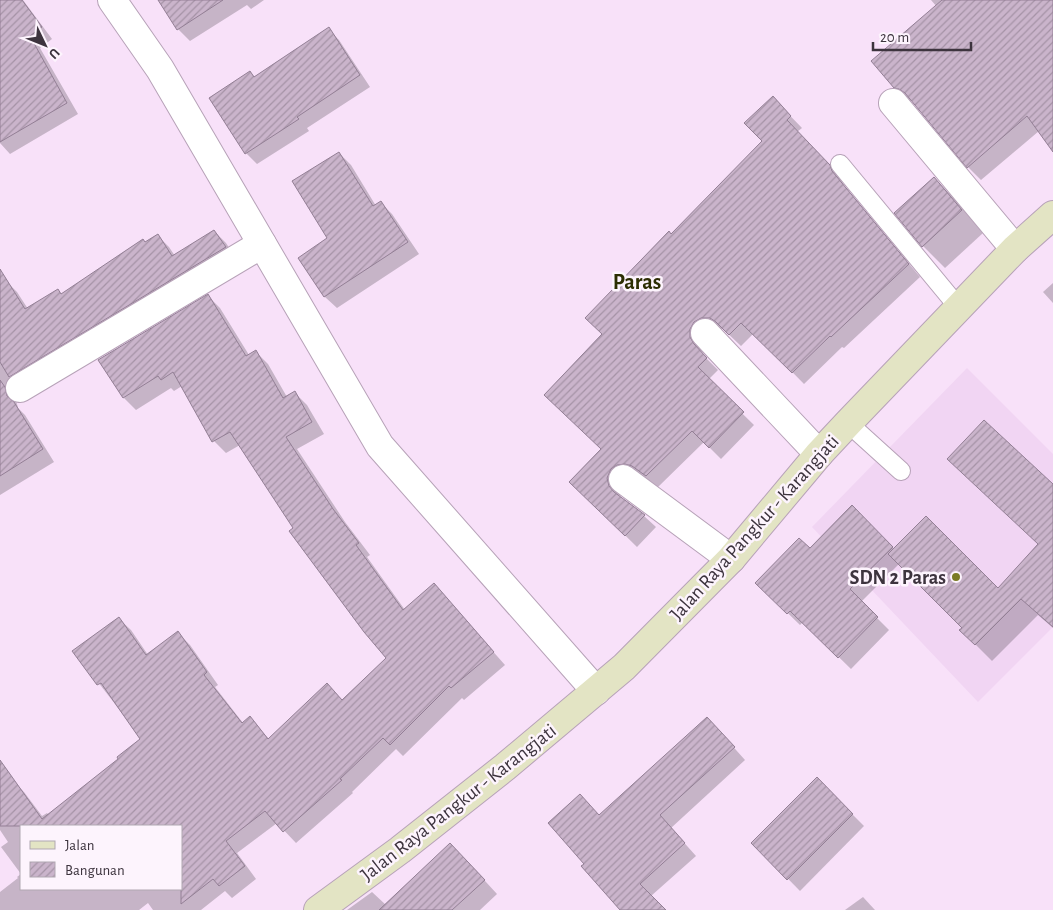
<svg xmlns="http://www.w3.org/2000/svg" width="1053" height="910" viewBox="0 0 1053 910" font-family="'Alegreya Sans',sans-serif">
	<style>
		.built { fill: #f1d5f3 }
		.shadow { fill: #0003 }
		.building { fill: url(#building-hatch); stroke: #937f95 }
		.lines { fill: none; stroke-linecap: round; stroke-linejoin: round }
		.service-casing { stroke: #b7a2b8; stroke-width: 20 }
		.minor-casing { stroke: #b7a2b8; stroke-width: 30 }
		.secondary-casing { stroke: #b7a2b8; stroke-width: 30 }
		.service { stroke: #fff; stroke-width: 18 }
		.minor { stroke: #fff; stroke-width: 28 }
		.secondary { stroke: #e3e4c4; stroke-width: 28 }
		.poi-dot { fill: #7a7b23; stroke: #fdf4fd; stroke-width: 2 }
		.labels { text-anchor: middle; stroke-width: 5; stroke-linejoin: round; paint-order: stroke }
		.street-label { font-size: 20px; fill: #3d343e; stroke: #fdf4fd }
		.poi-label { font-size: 20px; font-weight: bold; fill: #3d343e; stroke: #fdf4fd; text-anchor: end }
		.quarter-label { font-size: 22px; font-weight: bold; fill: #2d2e03; stroke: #fdf4fd }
	</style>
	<defs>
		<pattern id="building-hatch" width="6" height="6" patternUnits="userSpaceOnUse" patternTransform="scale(1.25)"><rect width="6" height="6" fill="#cab4cb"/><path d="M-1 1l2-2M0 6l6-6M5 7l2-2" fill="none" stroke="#a593a6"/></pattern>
	</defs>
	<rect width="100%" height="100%" fill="#f8e1f9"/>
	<!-- built -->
	<path class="built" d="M967,368L1053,454V627L978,702L812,527Z"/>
	<!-- shadow -->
	<g class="shadow">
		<path d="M0,0H23L52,39L40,48L78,114L10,154L0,143Z"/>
		<path d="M160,0H264L251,9L247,5L190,41L178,29Z"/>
		<path d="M931,0H1053V145L1039,131L981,180L968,167L913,101H909L895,87L937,7Z"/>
		<path d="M328,29L339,40L370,87L307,128L309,131L257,164L246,153L211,98L250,72L255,77Z"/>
		<path d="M773,98L802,128L797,132L841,178L843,184L920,277L844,348L842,347L804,384L754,333L741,346L723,329H713L701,341V350L705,357L718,370L708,380L754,425L721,459L704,442L658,487L645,478L638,475L619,490L620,498L644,516L656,527L637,547L571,482L602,449L603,334L671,236L764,141Z"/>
		<path d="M339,153L351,165L376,206L380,202L392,214L419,254L337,308L325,297L299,258L329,239Z"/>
		<path d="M934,178L956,200L983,233L945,268L923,246L896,213Z"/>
		<path d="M214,231L226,243L237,260L16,400L18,408L25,415L54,462L0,495V283L5,280L17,292L28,309L58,290L62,295L157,235L169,247L175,256Z"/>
		<path d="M1053,283V303L1043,292Z"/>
		<path d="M208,296L220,308L249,355L256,352L268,364L287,397L295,393L307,405L324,434L297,449L345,522L370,555L367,557L405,610L434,585L505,665L464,700L462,698L403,756L396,749L352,792L353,793L296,843L277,823L237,853L256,879L232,898L225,891L201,910H153L148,903L139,910H0V892L18,878L17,877L21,874V889H181V826H21V874L1,847L8,842L0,830V788L12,780L24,792L42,816L47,813L49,815L120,759L142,739L74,651L118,618L131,630L148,655L178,633L190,645L218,685L215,687L243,723L250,718L269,739L343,701L388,658L295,528L240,445L226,453L214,441L182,386L174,391L171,388L136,410L124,398Z"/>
		<path d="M1053,486V628L1038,615L992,661L961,630L963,628L899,564L861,602L889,630L851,669L803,622L800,625L757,583L810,549L852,507L894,549L998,590L1039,544Z"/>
		<path d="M719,731L745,760L671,828L696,856L651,896L665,910H622L586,864L599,816Z"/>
		<path d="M817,779L864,826L800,891L753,843Z"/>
		<path d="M464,858L497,894L480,910H347L372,892L386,905Z"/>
		<path d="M863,897L875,910H845Z"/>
	</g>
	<!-- building -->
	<g class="building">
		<path d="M0,0H22L42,27L30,36L67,103L0,142Z"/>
		<path d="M158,0H223L177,30Z"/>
		<path d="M942,0H1053V152L1027,116L967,168L905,93L899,89L894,88L871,61Z"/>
		<path d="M329,27L360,75L297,117L299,119L245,154L209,98L250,71L254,77Z"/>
		<path d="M773,96L791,116L787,120L830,165L832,171L909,264L831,337L830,336L792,373L741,323L729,335L716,322L710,318H701L694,322L690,329V337L694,344L707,358L698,367L744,412L709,448L692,431L646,476L632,466L625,464L617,465L611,469L607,478L609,486L614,492L645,515L625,536L569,482L601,449L544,395L602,334L585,318L669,231L671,234L762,141L744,123Z"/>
		<path d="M339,152L373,206L381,201L408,242L324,297L298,258L327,238L292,181Z"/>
		<path d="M934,177L962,210L922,247L894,213Z"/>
		<path d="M214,230L226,247L9,377L0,362V269L25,309L58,289L61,294L143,239L145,242L158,234L172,256Z"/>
		<path d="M208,294L246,356L256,350L283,398L295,391L312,422L286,437L333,509L359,543L356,545L403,610L434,583L494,652L451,688L449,686L390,745L383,738L340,779L342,780L283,832L265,811L226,841L245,866L219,886L213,879L181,904V826H0V760L42,819L118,759L117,757L140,739L101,683L97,685L72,651L119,617L146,655L178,631L207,672L204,675L242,723L250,716L268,739L327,683L342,700L386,658L364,632L289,531L293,528L230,432L212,442L173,372L161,380L158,376L123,398L98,360Z"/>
		<path d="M0,380L5,387L7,396L14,402L43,449L0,476Z"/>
		<path d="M984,420L1053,484V627L1021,599L975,645L959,630L962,628L888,554L926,516L998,588L1038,544L947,459Z"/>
		<path d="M852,505L893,547L850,589L878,617L838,658L790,611L787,614L755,583L799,538L810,548Z"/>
		<path d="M707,717L735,747L660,815L685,843L640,884L666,910H620L581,866L584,864L548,823L580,794L599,815Z"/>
		<path d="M817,777L853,814L787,880L751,843Z"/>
		<path d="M450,843L485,880L452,910H379Z"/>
	</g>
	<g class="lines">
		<defs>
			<g id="service">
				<path d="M840,164L959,308"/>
				<path d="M848,423L901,471"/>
			</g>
			<g id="minor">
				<path d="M112,0L160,69L380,446L596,691"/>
				<path d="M893,103L1015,249"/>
				<path d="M705,333L819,454"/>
				<path d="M20,388L262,244"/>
				<path d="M623,479L731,559"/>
			</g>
			<path id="secondary" d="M318,910L400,850L505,767L624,667L731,559L819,454L848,423L1015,249L1053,215"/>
		</defs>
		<!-- service casing -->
		<use href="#service" class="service-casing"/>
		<!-- minor casing -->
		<use href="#minor" class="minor-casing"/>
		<!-- secondary casing -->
		<use href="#secondary" class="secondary-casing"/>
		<!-- service -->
		<use href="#service" class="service"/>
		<!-- minor -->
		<use href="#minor" class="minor"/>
		<!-- secondary -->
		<use href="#secondary" class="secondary"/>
	</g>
	<!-- markers -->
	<circle class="poi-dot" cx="956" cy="577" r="5"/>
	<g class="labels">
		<!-- street labels -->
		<g class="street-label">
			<text transform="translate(754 527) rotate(-48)" y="7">Jalan Raya Pangkur - Karangjati</text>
			<text transform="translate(458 802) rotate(-38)" y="7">Jalan Raya Pangkur - Karangjati</text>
		</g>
		<!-- poi labels -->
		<g class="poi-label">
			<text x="946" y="584">SDN 2 Paras</text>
		</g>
		<!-- quarter labels -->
		<g class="quarter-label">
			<text x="637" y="289">Paras</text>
		</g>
	</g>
	<!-- legend -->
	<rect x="20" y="825" width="162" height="65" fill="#fdf4fd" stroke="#b0a7b1"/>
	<rect x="30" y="841" width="25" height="8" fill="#e3e4c4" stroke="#b0a7b1"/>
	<text x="65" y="850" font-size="15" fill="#3d343e">Jalan</text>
	<rect x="30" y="862" width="25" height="15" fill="url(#building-hatch)" stroke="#b0a7b1"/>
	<text x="65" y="875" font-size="15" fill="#3d343e">Bangunan</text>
	<!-- north arrow -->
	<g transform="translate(45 45) rotate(133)" stroke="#fdf4fd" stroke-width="4" paint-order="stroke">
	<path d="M0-4L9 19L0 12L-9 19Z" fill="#3d343e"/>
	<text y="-8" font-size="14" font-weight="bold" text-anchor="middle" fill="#3d343e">U</text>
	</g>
	<!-- scale -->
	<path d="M873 42v8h98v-8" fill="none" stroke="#3d343e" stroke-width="2.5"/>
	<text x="880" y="42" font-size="15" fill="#3d343e" stroke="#fdf4fd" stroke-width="4" paint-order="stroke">20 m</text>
</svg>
